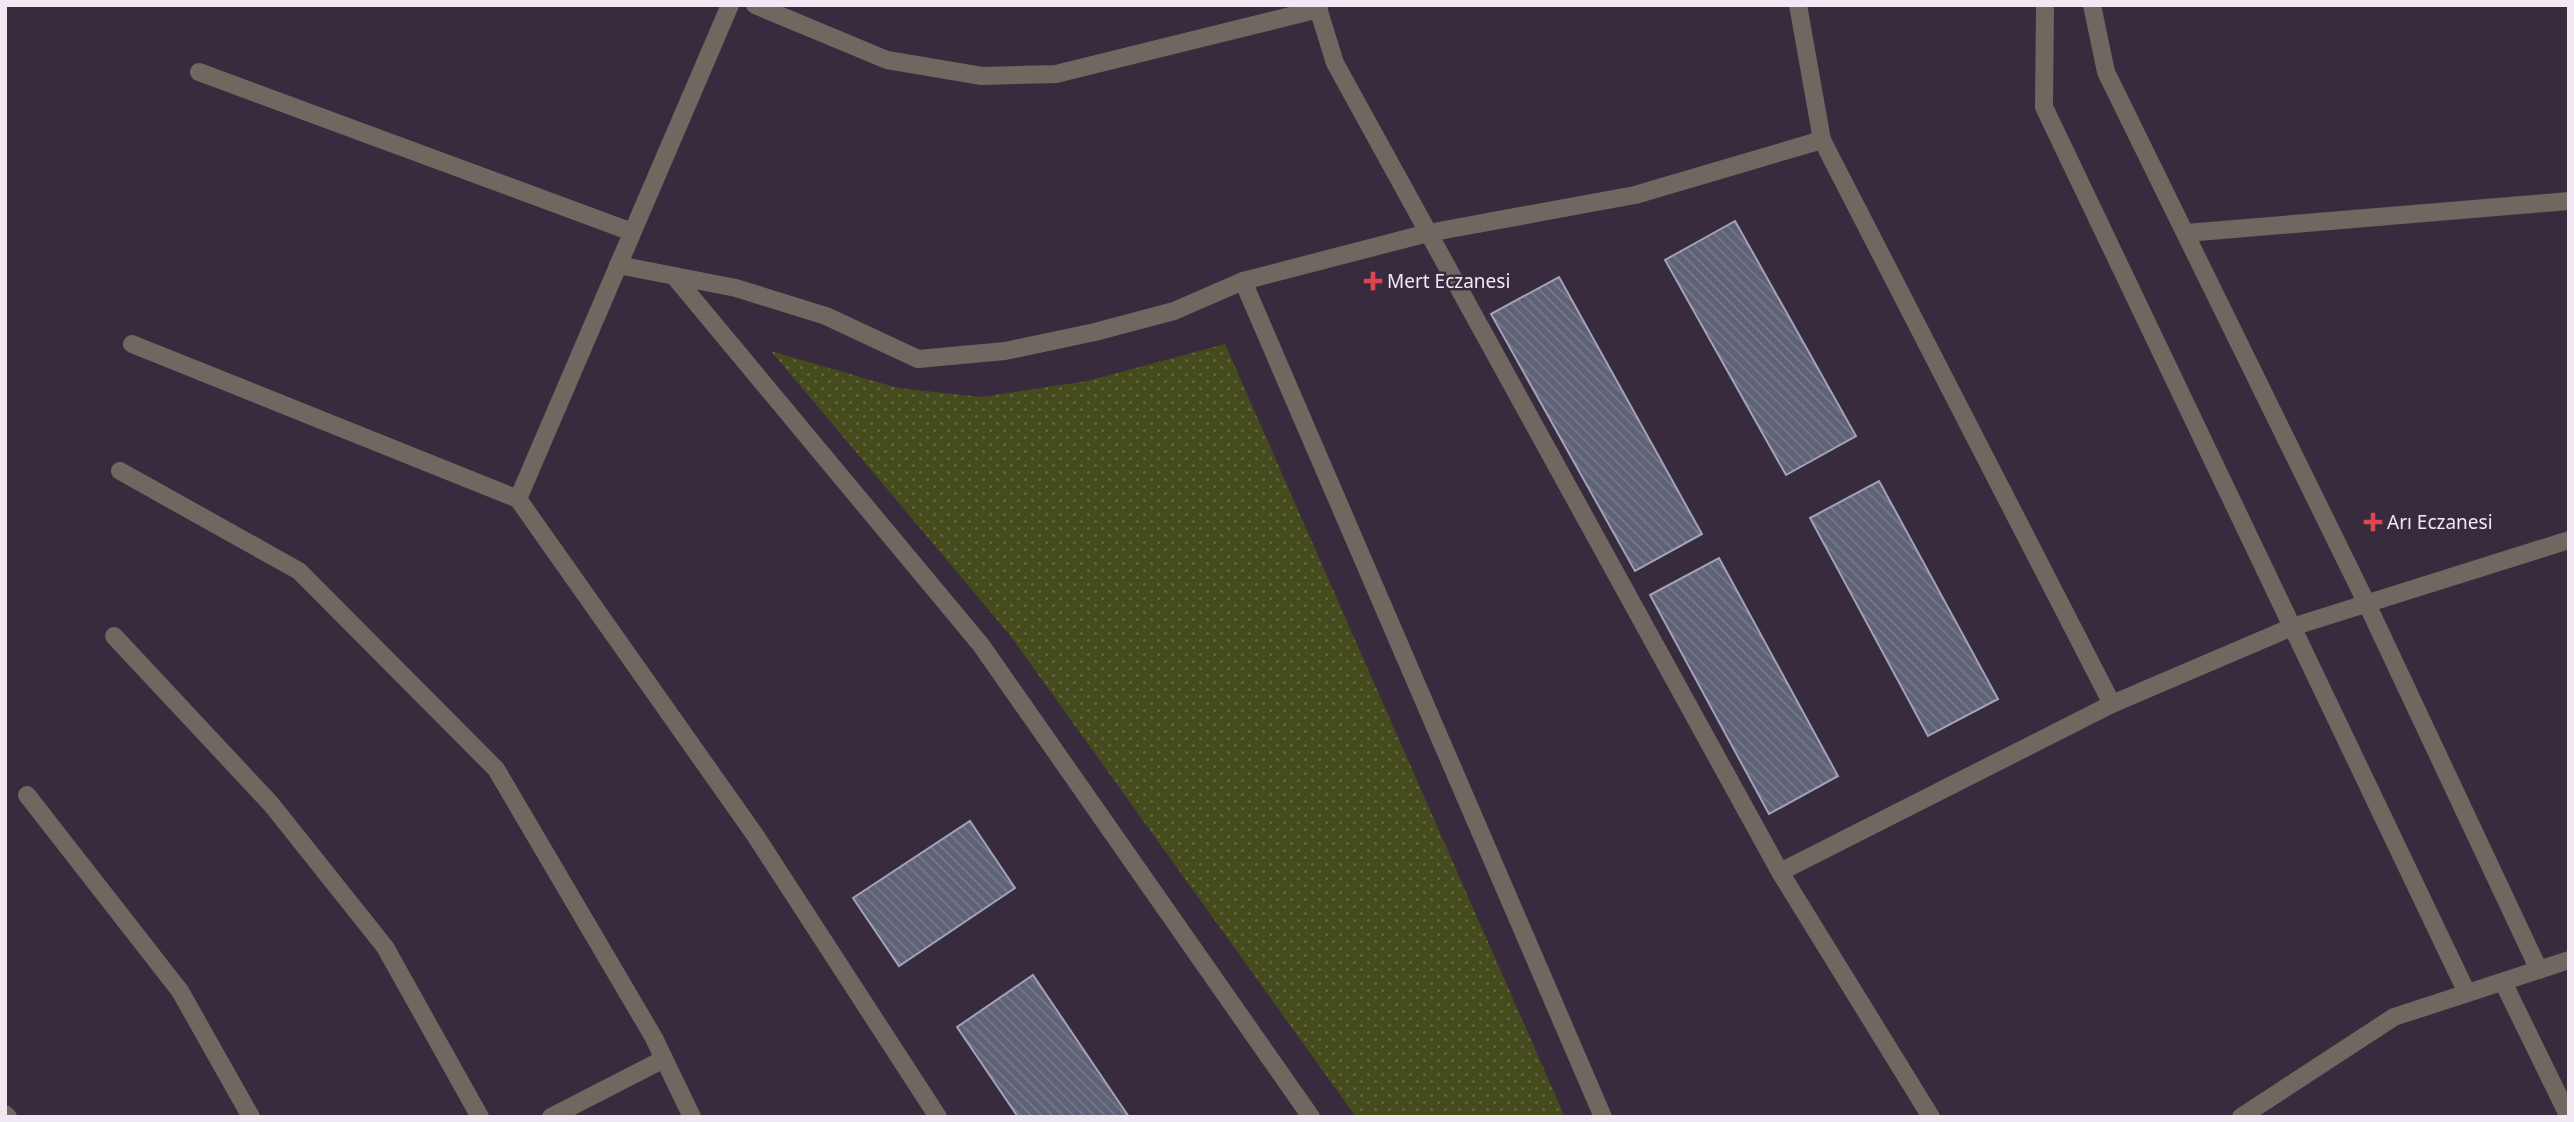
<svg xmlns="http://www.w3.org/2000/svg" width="2574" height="1122" viewBox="0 0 2574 1122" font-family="'Noto Sans',sans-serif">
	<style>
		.park { fill: url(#park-dots) }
		.building { fill: url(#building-back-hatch); stroke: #a1a3ba; stroke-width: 2 }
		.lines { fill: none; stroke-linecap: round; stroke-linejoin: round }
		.minor { stroke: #706760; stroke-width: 18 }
		.health-dot { fill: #e0444e; stroke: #372b3d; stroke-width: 2.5 }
		.labels { text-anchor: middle; stroke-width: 5; stroke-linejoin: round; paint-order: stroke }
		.poi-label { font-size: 19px; fill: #f0e9f4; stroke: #372b3d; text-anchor: start }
	</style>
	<defs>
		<pattern id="park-dots" width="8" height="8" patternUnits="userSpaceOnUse" patternTransform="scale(1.75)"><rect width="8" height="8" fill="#454b1d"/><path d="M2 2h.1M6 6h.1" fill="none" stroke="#60653e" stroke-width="1.8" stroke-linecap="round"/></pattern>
		<pattern id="building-back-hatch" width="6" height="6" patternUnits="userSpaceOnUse" patternTransform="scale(1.75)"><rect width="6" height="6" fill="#5f6176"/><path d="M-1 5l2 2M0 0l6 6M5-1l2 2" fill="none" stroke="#76788a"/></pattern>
	</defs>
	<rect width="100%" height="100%" fill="#372b3d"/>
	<!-- park -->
	<path class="park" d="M1225,344L1565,1117H1356L1009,634L771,351L898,388L981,397L1087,381Z"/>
	<!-- building -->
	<g class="building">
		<path d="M1735,221L1856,436L1786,475L1665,260Z"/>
		<path d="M1559,277L1702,534L1635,571L1491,314Z"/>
		<path d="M1879,481L1998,699L1928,736L1810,518Z"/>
		<path d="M1719,558L1838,776L1769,814L1650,595Z"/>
		<path d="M970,821L1015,888L899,966L853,898Z"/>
		<path d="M1033,975L1129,1117H1018L957,1027Z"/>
	</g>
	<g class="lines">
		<!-- minor -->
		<g class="minor">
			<path d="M755,5L887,60L982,76L1056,74L1319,9"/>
			<path d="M1317,5L1335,63L1780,872L1931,1117"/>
			<path d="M1798,5L1822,140L2112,704"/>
			<path d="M2045,5L2044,107L2467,993"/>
			<path d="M2092,5L2106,72L2367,604L2539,970"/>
			<path d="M199,72L632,232"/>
			<path d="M2186,233L2569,201"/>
			<path d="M618,265L736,288L826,316L918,359L1005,351L1095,332L1174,311L1243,281L1428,233L1635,195L1822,140"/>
			<path d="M674,276L981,645L1311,1117"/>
			<path d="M1243,281L1603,1117"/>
			<path d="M132,344L518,499L755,835L938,1117"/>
			<path d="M120,471L299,571L496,769L654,1038L692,1117"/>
			<path d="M518,499L730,5"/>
			<path d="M114,636L271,804L385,947L480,1117"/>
			<path d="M27,795L180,991L251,1117"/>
			<path d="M1780,872L2112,704L2292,627L2569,540"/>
			<path d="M2503,982L2569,1117"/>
			<path d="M5,1114L8,1117"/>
			<path d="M551,1117L664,1059"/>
			<path d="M2241,1117L2394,1017L2569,960"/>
		</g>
	</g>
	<!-- markers -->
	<g class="health-dot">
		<path d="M1369.5 270.5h7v7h7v7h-7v7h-7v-7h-7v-7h7z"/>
		<path d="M2369.5 511.5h7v7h7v7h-7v7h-7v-7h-7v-7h7z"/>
	</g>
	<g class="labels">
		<!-- poi labels -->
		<g class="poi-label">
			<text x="1387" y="288">Mert Eczanesi</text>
			<text x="2387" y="529">Arı Eczanesi</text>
		</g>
	</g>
	<!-- border -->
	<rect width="2574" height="1122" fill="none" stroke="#f0e9f4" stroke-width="14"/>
</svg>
